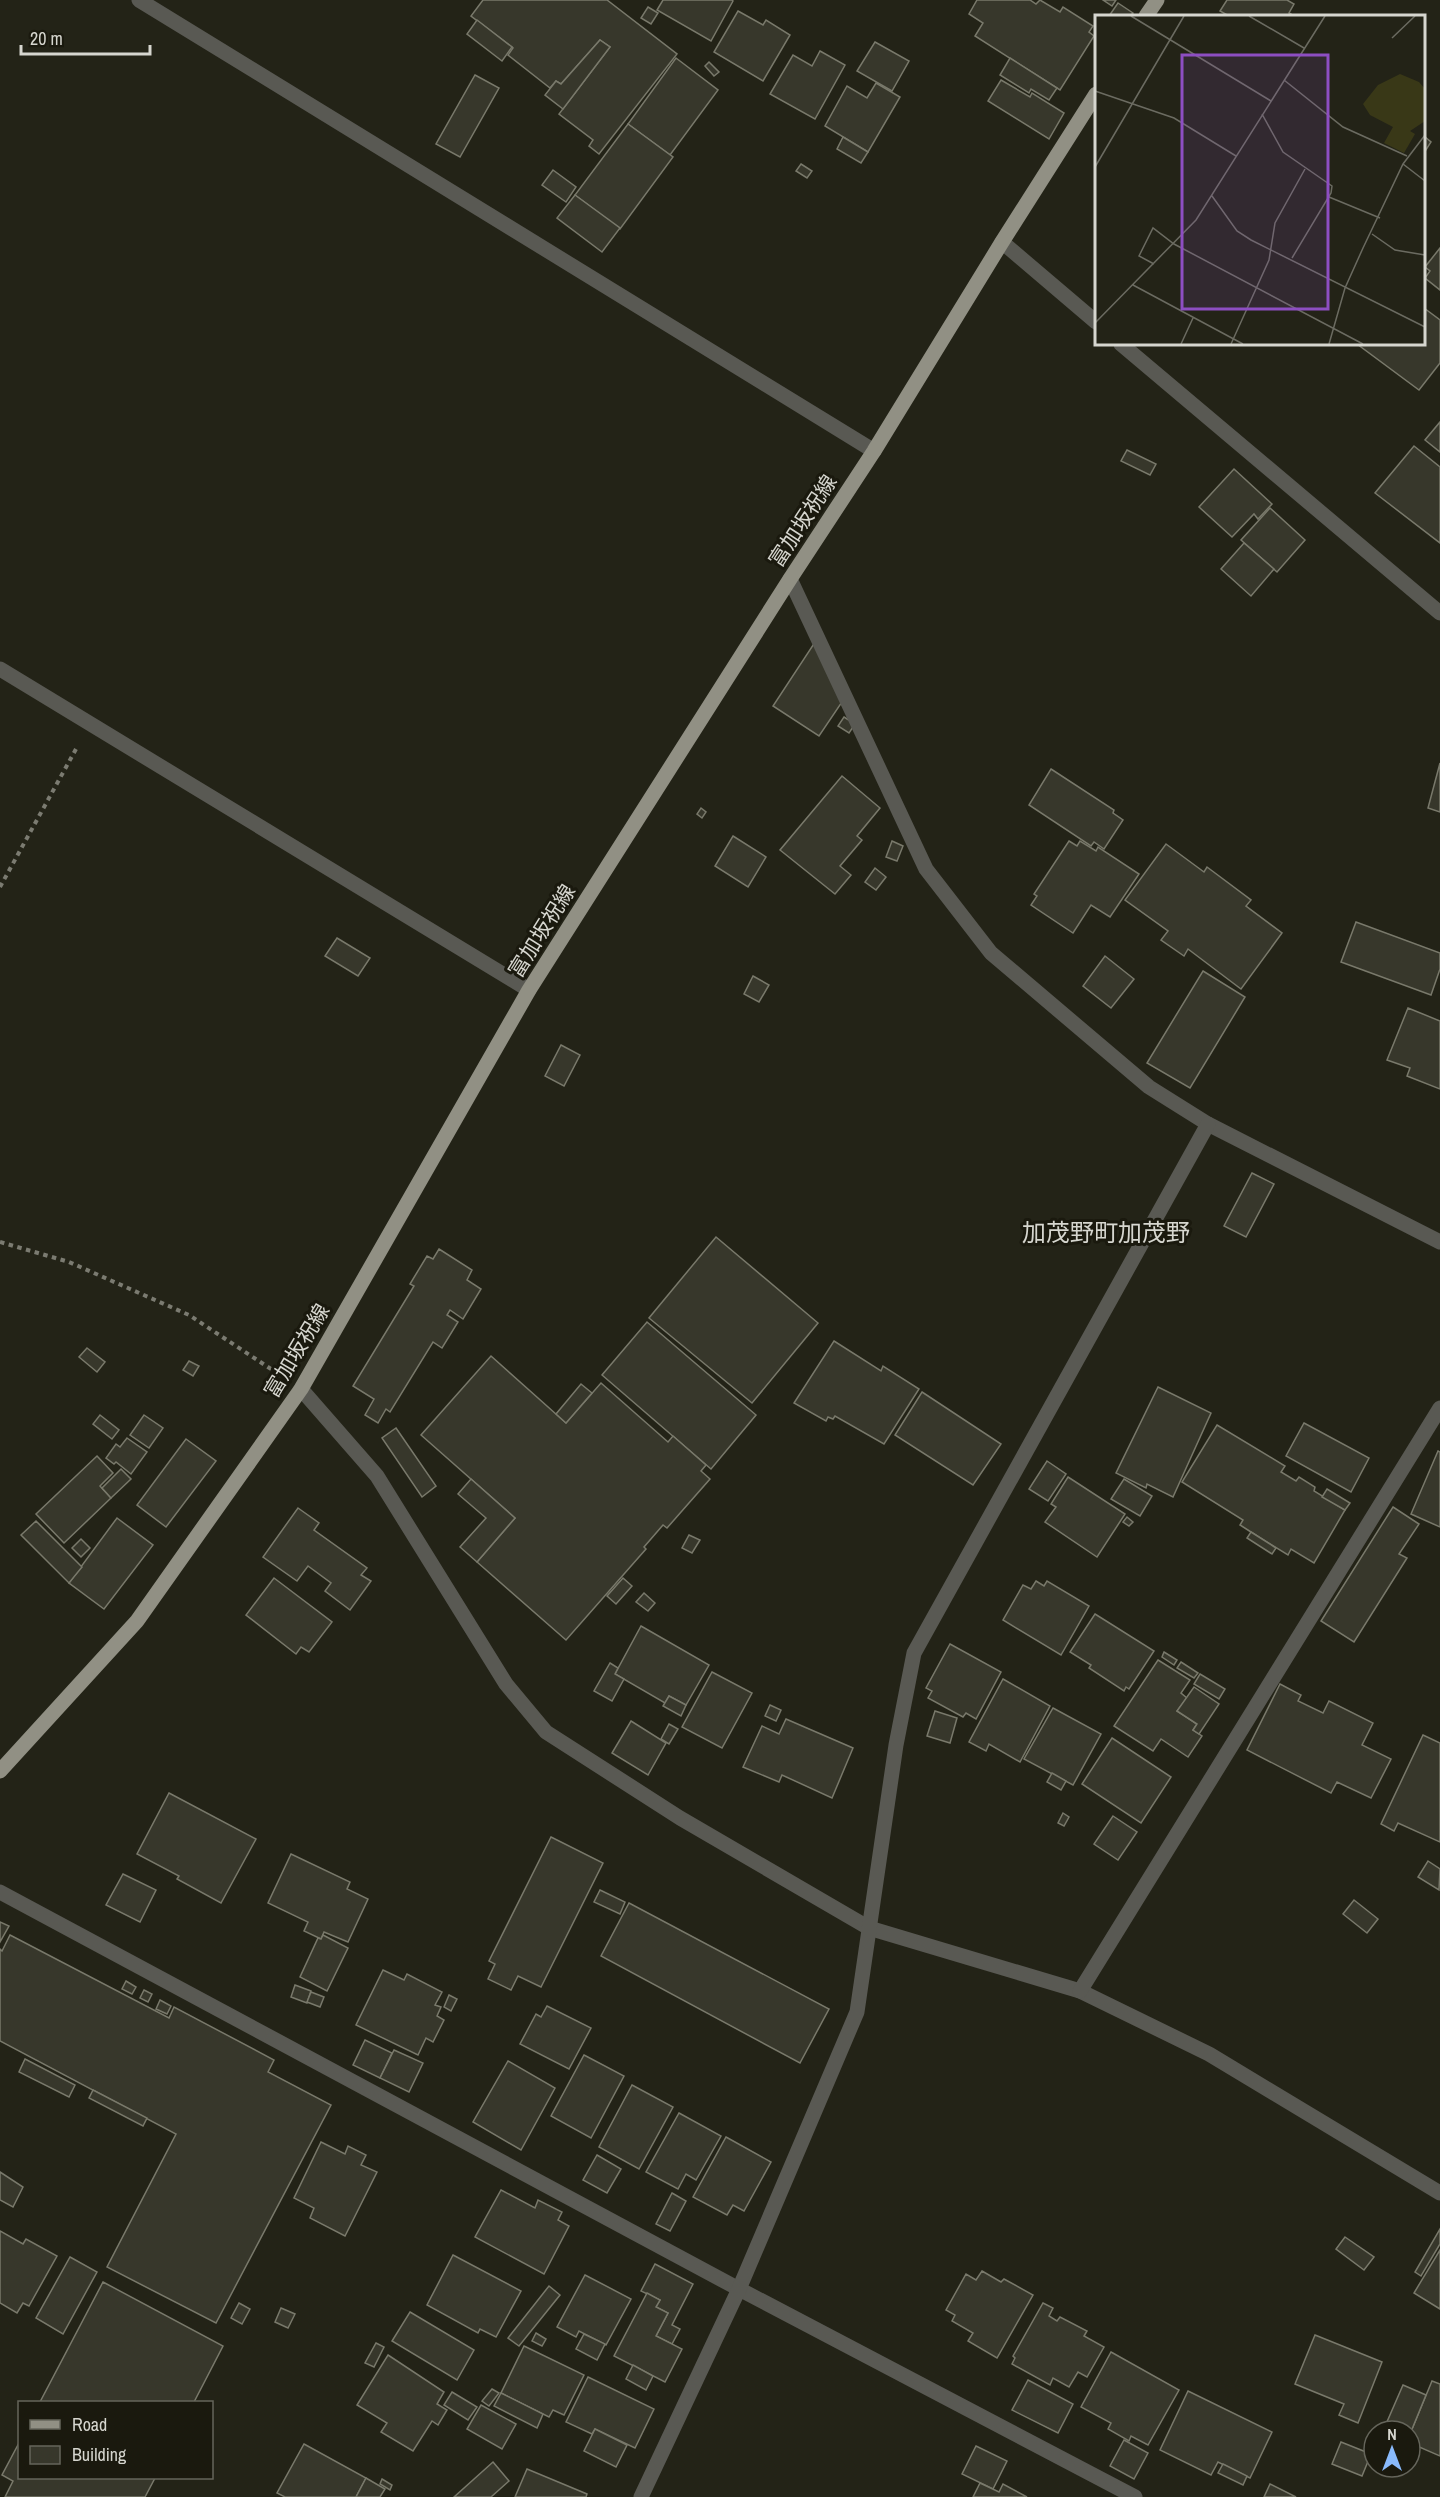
<svg xmlns="http://www.w3.org/2000/svg" width="1440" height="2497" viewBox="0 0 1440 2497" font-family="'Archivo Narrow','Noto Sans JP',sans-serif">
	<style>
		.building { fill: #37372b; stroke: #79796b; stroke-width: 1.5 }
		.lines { fill: none; stroke-linecap: round; stroke-linejoin: round }
		.path { stroke: #7b7b71; stroke-width: 4; stroke-dasharray: 4.5 4.5; stroke-linecap: butt }
		.minor { stroke: #595953; stroke-width: 15 }
		.major { stroke: #919084; stroke-width: 15 }
		.labels { text-anchor: middle; stroke-width: 6; stroke-linejoin: round; paint-order: stroke }
		.street-label { font-size: 21px; fill: #d6d6cf; stroke: #1a190e }
		.quarter-label { font-size: 24px; fill: #d6d6cf; stroke: #1a190e }
		.inset-road { fill: none; stroke: #6b6b61; stroke-width: 1.5 }
		.view { fill: #8d4ec2; fill-opacity: 0.15; stroke: #8d4ec2; stroke-width: 3 }
		.inset-edge { fill: none; stroke: #d6d6cf; stroke-width: 3 }
	</style>
	<rect width="100%" height="100%" fill="#232317"/>
	<!-- building -->
	<g class="building">
		<path d="M483,0H607L677,54L599,154L589,146L593,140L559,114L610,47L600,40L561,84L556,81L550,88L508,55L513,48L471,16Z"/>
		<path d="M663,0H732L733,1L711,41L657,10Z"/>
		<path d="M977,0H1030L1036,4L1040,0L1060,12L1063,7L1093,26L1089,32L1094,36L1060,90L975,36L983,23L969,14Z"/>
		<path d="M1103,0H1116L1112,6Z"/>
		<path d="M1227,0H1287L1294,4L1289,13L1291,14L1290,16H1229L1220,11Z"/>
		<path d="M1118,3L1133,13L1130,16H1109Z"/>
		<path d="M648,7L658,13L651,24L641,18Z"/>
		<path d="M738,11L763,25L766,20L790,35L763,81L714,52Z"/>
		<path d="M477,20L512,47L502,61L467,34Z"/>
		<path d="M600,40L610,47L563,109L545,95L556,81L561,84Z"/>
		<path d="M875,42L909,61L892,91L857,71Z"/>
		<path d="M820,51L845,65L815,119L770,94L793,55L812,66Z"/>
		<path d="M676,58L718,90L670,155L628,124Z"/>
		<path d="M1010,58L1057,88L1049,100L1031,89L1029,93L1000,75Z"/>
		<path d="M709,62L719,72L714,76L705,66Z"/>
		<path d="M475,75L499,88L460,157L436,144Z"/>
		<path d="M1001,80L1030,97L1032,93L1064,113L1049,139L988,101Z"/>
		<path d="M876,83L900,97L868,152L825,126L847,86L867,98Z"/>
		<path d="M628,124L673,157L620,229L575,195Z"/>
		<path d="M1424,136L1431,142L1424,153Z"/>
		<path d="M843,137L868,152L861,163L837,149Z"/>
		<path d="M801,164L812,171L807,178L796,171Z"/>
		<path d="M553,170L576,187L566,202L542,185Z"/>
		<path d="M575,195L620,228L602,252L557,218Z"/>
		<path d="M1440,248V290L1425,278L1430,271L1425,267Z"/>
		<path d="M1424,308L1440,320V363L1419,390L1357,344H1424Z"/>
		<path d="M1440,422V452L1425,440Z"/>
		<path d="M1414,446L1440,467V543L1375,493Z"/>
		<path d="M1127,450L1156,464L1150,475L1121,461Z"/>
		<path d="M1234,469L1272,504L1258,519L1254,514L1232,537L1199,507Z"/>
		<path d="M1270,508L1305,540L1277,572L1241,540Z"/>
		<path d="M1244,543L1274,569L1251,596L1221,569Z"/>
		<path d="M817,639L842,702L819,736L773,706Z"/>
		<path d="M844,717L855,724L849,733L838,726Z"/>
		<path d="M1440,763V812L1428,808Z"/>
		<path d="M1051,769L1114,810L1113,813L1123,820L1104,849L1094,842L1091,846L1029,805Z"/>
		<path d="M842,776L880,808L857,836L862,840L840,866L851,875L835,894L780,850Z"/>
		<path d="M701,808L706,812L702,818L697,814Z"/>
		<path d="M733,836L766,857L748,887L715,866Z"/>
		<path d="M892,841L903,846L897,861L886,857Z"/>
		<path d="M1069,841L1077,846L1080,841L1096,851L1098,847L1139,874L1110,917L1091,905L1073,933L1031,905L1037,896L1034,894Z"/>
		<path d="M1166,844L1204,872L1207,867L1251,900L1246,906L1282,933L1241,989L1188,949L1184,956L1161,940L1168,931L1125,900Z"/>
		<path d="M875,868L886,877L876,890L865,882Z"/>
		<path d="M1356,922L1440,953V969L1431,995L1341,962Z"/>
		<path d="M337,938L370,958L358,976L325,956Z"/>
		<path d="M1105,956L1134,979L1111,1008L1083,986Z"/>
		<path d="M1203,971L1245,997L1190,1088L1147,1063Z"/>
		<path d="M753,976L769,985L759,1002L744,994Z"/>
		<path d="M1408,1008L1440,1021V1089L1407,1076L1410,1068L1387,1060Z"/>
		<path d="M561,1045L580,1055L564,1086L545,1076Z"/>
		<path d="M1252,1173L1274,1184L1246,1237L1224,1226Z"/>
		<path d="M716,1237L818,1323L752,1403L649,1318Z"/>
		<path d="M439,1249L472,1270L467,1280L481,1289L463,1319L450,1310L447,1315L458,1322L442,1348L433,1342L390,1412L386,1409L378,1423L365,1415L374,1399L353,1386L414,1286L410,1284L427,1256L433,1259Z"/>
		<path d="M647,1322L756,1415L711,1469L602,1375Z"/>
		<path d="M834,1341L881,1371L883,1366L919,1389L884,1444L835,1416L833,1419L828,1417L826,1421L794,1403Z"/>
		<path d="M87,1348L105,1362L97,1372L79,1357Z"/>
		<path d="M491,1356L566,1423L601,1383L668,1442L673,1436L706,1465L701,1471L710,1479L667,1528L663,1525L644,1547L646,1549L566,1640L477,1562L515,1518L421,1435Z"/>
		<path d="M189,1361L199,1366L193,1376L183,1370Z"/>
		<path d="M581,1384L592,1393L566,1423L556,1414Z"/>
		<path d="M1158,1387L1211,1413L1173,1497L1147,1484L1146,1488L1116,1473Z"/>
		<path d="M922,1392L1001,1444L973,1485L895,1435Z"/>
		<path d="M100,1415L119,1430L112,1439L93,1424Z"/>
		<path d="M144,1415L163,1428L149,1448L130,1435Z"/>
		<path d="M1304,1423L1369,1458L1351,1492L1286,1456Z"/>
		<path d="M1217,1425L1285,1466L1281,1472L1296,1481L1299,1477L1315,1487L1314,1491L1345,1510L1314,1563L1291,1549L1288,1555L1251,1532L1240,1525L1243,1520L1182,1482Z"/>
		<path d="M396,1428L436,1486L422,1497L382,1438Z"/>
		<path d="M127,1438L147,1452L131,1474L116,1462L114,1464L106,1458L116,1444L120,1447Z"/>
		<path d="M186,1439L216,1461L166,1527L137,1505Z"/>
		<path d="M1438,1451L1440,1452V1527L1411,1514Z"/>
		<path d="M97,1456L113,1473L100,1486L111,1498L64,1543L36,1514Z"/>
		<path d="M1047,1461L1066,1474L1048,1501L1029,1489Z"/>
		<path d="M121,1469L131,1479L111,1498L102,1488Z"/>
		<path d="M1068,1477L1125,1514L1097,1557L1045,1522L1056,1507L1051,1504Z"/>
		<path d="M471,1479L515,1518L477,1562L460,1547L486,1518L458,1494Z"/>
		<path d="M1124,1479L1152,1496L1140,1516L1111,1499Z"/>
		<path d="M1327,1489L1350,1503L1345,1510L1322,1497Z"/>
		<path d="M1393,1507L1419,1524L1399,1554L1407,1558L1354,1642L1321,1621Z"/>
		<path d="M298,1508L319,1523L314,1530L367,1568L361,1575L371,1581L350,1610L325,1591L331,1583L308,1566L297,1581L263,1557Z"/>
		<path d="M1127,1517L1133,1522L1129,1526L1123,1522Z"/>
		<path d="M117,1518L153,1545L104,1609L69,1583Z"/>
		<path d="M36,1521L82,1567L69,1583L21,1535Z"/>
		<path d="M1251,1532L1276,1548L1272,1554L1247,1538Z"/>
		<path d="M689,1535L700,1540L692,1553L682,1548Z"/>
		<path d="M81,1539L90,1548L81,1557L72,1548Z"/>
		<path d="M274,1578L332,1622L309,1652L301,1647L296,1654L246,1615Z"/>
		<path d="M623,1578L632,1586L616,1604L607,1596Z"/>
		<path d="M1036,1581L1044,1586L1047,1581L1089,1606L1061,1655L1003,1620L1023,1585L1031,1589Z"/>
		<path d="M644,1593L655,1603L648,1611L636,1602Z"/>
		<path d="M1095,1614L1154,1651L1129,1689L1126,1687L1124,1691L1089,1668L1091,1665L1070,1652Z"/>
		<path d="M641,1626L709,1665L686,1705L669,1696L665,1703L615,1674Z"/>
		<path d="M950,1644L1001,1672L976,1719L966,1713L963,1717L928,1698L932,1691L926,1688Z"/>
		<path d="M1164,1652L1177,1660L1174,1665L1162,1657Z"/>
		<path d="M1158,1660L1190,1680L1181,1693L1187,1698L1177,1711L1197,1724L1193,1730L1202,1736L1188,1757L1161,1739L1153,1751L1114,1726Z"/>
		<path d="M1181,1662L1198,1673L1194,1678L1177,1668Z"/>
		<path d="M610,1663L618,1668L615,1674L624,1679L612,1701L594,1691Z"/>
		<path d="M712,1672L752,1693L722,1748L682,1727Z"/>
		<path d="M1200,1674L1225,1689L1219,1699L1194,1684Z"/>
		<path d="M1003,1679L1050,1706L1020,1762L989,1744L986,1751L969,1742Z"/>
		<path d="M1280,1684L1301,1695L1298,1701L1323,1713L1329,1701L1373,1723L1362,1745L1391,1759L1371,1798L1337,1782L1331,1793L1247,1750Z"/>
		<path d="M1194,1687L1219,1704L1199,1734L1193,1730L1197,1724L1177,1711Z"/>
		<path d="M669,1696L686,1705L681,1716L663,1706Z"/>
		<path d="M770,1705L781,1710L776,1721L765,1716Z"/>
		<path d="M1053,1708L1101,1734L1073,1785L1024,1759Z"/>
		<path d="M935,1711L957,1718L950,1743L927,1736Z"/>
		<path d="M786,1719L853,1748L832,1798L782,1775L779,1782L743,1767L762,1726L779,1734Z"/>
		<path d="M631,1721L666,1743L648,1775L612,1753Z"/>
		<path d="M669,1724L678,1729L669,1744L661,1739Z"/>
		<path d="M1423,1735L1440,1743V1842L1398,1823L1394,1831L1381,1824Z"/>
		<path d="M1112,1738L1171,1777L1141,1823L1082,1784Z"/>
		<path d="M1052,1773L1066,1781L1061,1790L1047,1782Z"/>
		<path d="M169,1793L256,1839L221,1903L177,1879L179,1876L137,1854Z"/>
		<path d="M1063,1813L1069,1817L1064,1826L1058,1823Z"/>
		<path d="M1113,1816L1137,1832L1118,1860L1094,1844Z"/>
		<path d="M551,1837L603,1863L541,1987L518,1976L511,1990L488,1979L495,1964L489,1961Z"/>
		<path d="M291,1854L350,1882L347,1889L368,1899L348,1942L324,1932L321,1939L304,1931L308,1922L268,1903Z"/>
		<path d="M1428,1861L1440,1869L1439,1890L1418,1877Z"/>
		<path d="M123,1874L156,1890L140,1922L106,1905Z"/>
		<path d="M600,1890L625,1902L620,1914L594,1902Z"/>
		<path d="M1354,1900L1378,1919L1367,1933L1343,1914Z"/>
		<path d="M629,1903L829,2009L800,2063L601,1956Z"/>
		<path d="M0,1922L9,1926L0,1942Z"/>
		<path d="M10,1935L169,2018L174,2007L274,2060L268,2072L331,2105L216,2323L107,2267L176,2134L0,2041V1949L2,1951Z"/>
		<path d="M323,1935L348,1948L327,1991L300,1977L318,1938L321,1939Z"/>
		<path d="M383,1970L404,1980L407,1974L442,1992L435,2005L441,2007L437,2016L444,2020L433,2042L426,2038L418,2055L356,2025Z"/>
		<path d="M126,1981L136,1987L132,1994L122,1989Z"/>
		<path d="M295,1985L311,1991L307,2003L291,1997Z"/>
		<path d="M144,1990L152,1994L148,2002L140,1998Z"/>
		<path d="M311,1992L324,1997L320,2007L307,2002Z"/>
		<path d="M449,1995L457,1999L451,2011L444,2007Z"/>
		<path d="M160,2000L171,2006L167,2014L156,2009Z"/>
		<path d="M547,2006L591,2028L569,2069L520,2044L536,2014L541,2017Z"/>
		<path d="M365,2040L392,2053L380,2078L353,2065Z"/>
		<path d="M394,2050L423,2063L409,2092L380,2078Z"/>
		<path d="M584,2055L624,2076L591,2138L551,2116Z"/>
		<path d="M25,2059L75,2085L69,2097L19,2072Z"/>
		<path d="M508,2061L555,2088L521,2150L473,2122Z"/>
		<path d="M632,2085L673,2107L639,2169L599,2147Z"/>
		<path d="M93,2090L147,2118L143,2126L89,2098Z"/>
		<path d="M679,2113L721,2136L696,2180L686,2174L678,2189L646,2172Z"/>
		<path d="M726,2137L771,2162L744,2211L733,2205L727,2215L693,2197Z"/>
		<path d="M321,2142L345,2154L348,2146L366,2155L361,2165L377,2172L345,2236L310,2218L314,2208L294,2198Z"/>
		<path d="M597,2155L621,2169L607,2193L583,2180Z"/>
		<path d="M0,2172L23,2187L13,2207L0,2200Z"/>
		<path d="M501,2190L535,2208L538,2200L562,2212L558,2220L569,2226L544,2274L475,2237Z"/>
		<path d="M672,2193L686,2201L670,2231L656,2224Z"/>
		<path d="M1440,2229V2244L1421,2276L1415,2272Z"/>
		<path d="M0,2231L23,2244L26,2239L57,2256L29,2306L23,2303L17,2313L0,2303Z"/>
		<path d="M1345,2237L1374,2257L1364,2270L1336,2249Z"/>
		<path d="M1440,2250V2309L1414,2293Z"/>
		<path d="M453,2255L521,2291L496,2337L480,2329L478,2333L427,2305Z"/>
		<path d="M70,2257L97,2272L63,2334L36,2318Z"/>
		<path d="M655,2264L693,2284L672,2325L680,2329L672,2344L656,2336L668,2313L656,2307L660,2300L641,2291Z"/>
		<path d="M982,2271L1001,2282L1004,2279L1033,2295L997,2358L968,2341L973,2333L952,2321L955,2315L946,2310L966,2274L976,2280Z"/>
		<path d="M585,2275L631,2299L606,2345L579,2331L576,2337L557,2327Z"/>
		<path d="M103,2282L223,2346L194,2402H40Z"/>
		<path d="M549,2286L560,2295L519,2346L508,2338Z"/>
		<path d="M647,2293L660,2300L656,2307L668,2313L656,2336L682,2349L665,2382L614,2356Z"/>
		<path d="M239,2303L250,2309L242,2324L231,2318Z"/>
		<path d="M1043,2303L1053,2308L1049,2316L1057,2321L1060,2317L1087,2331L1084,2336L1104,2347L1087,2377L1078,2372L1069,2387L1053,2378L1050,2385L1012,2364L1015,2358L1013,2356Z"/>
		<path d="M281,2308L295,2314L288,2328L275,2322Z"/>
		<path d="M410,2312L474,2350L457,2380L392,2341Z"/>
		<path d="M536,2333L546,2339L542,2346L532,2341Z"/>
		<path d="M584,2334L605,2344L597,2360L576,2349Z"/>
		<path d="M1315,2335L1382,2362L1358,2423L1339,2415L1344,2404L1295,2384Z"/>
		<path d="M376,2343L384,2347L374,2367L365,2363Z"/>
		<path d="M524,2346L584,2375L564,2415L553,2410L549,2417L501,2393Z"/>
		<path d="M1111,2352L1179,2390L1148,2445L1131,2436L1129,2441L1108,2429L1111,2423L1081,2407Z"/>
		<path d="M388,2355L444,2392L437,2404L447,2410L438,2425L432,2421L413,2451L381,2432L387,2423L357,2405Z"/>
		<path d="M633,2365L653,2376L646,2390L626,2379Z"/>
		<path d="M588,2377L654,2409L635,2448L595,2429L592,2434L566,2422Z"/>
		<path d="M1028,2380L1073,2404L1058,2433L1012,2410Z"/>
		<path d="M1432,2381L1440,2384V2456L1410,2443V2434Z"/>
		<path d="M1403,2385L1426,2395L1410,2434V2431H1383Z"/>
		<path d="M492,2389L499,2393L489,2406L482,2401Z"/>
		<path d="M1188,2391L1272,2432L1250,2478L1218,2462L1211,2475L1160,2450Z"/>
		<path d="M452,2392L477,2407L468,2420L444,2405Z"/>
		<path d="M501,2393L543,2414L537,2428L494,2406Z"/>
		<path d="M481,2405L516,2424L502,2449L467,2429Z"/>
		<path d="M595,2429L627,2445L616,2467L584,2451Z"/>
		<path d="M1124,2440L1148,2453L1134,2479L1110,2466Z"/>
		<path d="M20,2441V2478H155L145,2497H5L13,2481L2,2475Z"/>
		<path d="M1341,2442L1371,2454L1362,2476L1332,2464Z"/>
		<path d="M304,2444L366,2478L356,2497H285L277,2493Z"/>
		<path d="M976,2446L1007,2461L993,2489L962,2474Z"/>
		<path d="M493,2462L509,2481L491,2497H454Z"/>
		<path d="M1223,2464L1247,2476L1243,2485L1218,2473Z"/>
		<path d="M527,2469L587,2494L586,2497H515Z"/>
		<path d="M366,2478L385,2489L380,2497H356Z"/>
		<path d="M382,2479L392,2485L390,2490L380,2484Z"/>
		<path d="M980,2483L999,2492L1003,2484L1027,2497H973Z"/>
		<path d="M1270,2484L1296,2497H1264Z"/>
	</g>
	<g class="lines">
		<!-- path -->
		<g class="path">
			<path d="M0,887L76,749"/>
			<path d="M0,1242L69,1262L189,1315L277,1373"/>
		</g>
		<!-- minor -->
		<g class="minor">
			<path d="M139,0L874,451"/>
			<path d="M1002,242L1096,322"/>
			<path d="M1121,344L1440,613"/>
			<path d="M790,579L926,869L991,953L1149,1087L1208,1124L1440,1242"/>
			<path d="M0,669L529,990"/>
			<path d="M301,1389L377,1476L506,1684L546,1732L680,1818L869,1928L1080,1991L1209,2054L1440,2193"/>
			<path d="M0,1892L739,2289L1135,2497"/>
			<path d="M1080,1991L1440,1408"/>
			<path d="M641,2497L739,2289L857,2012L896,1745L914,1653L1208,1124"/>
		</g>
		<!-- major -->
		<g class="major">
			<path d="M1146,16L1157,0"/>
			<path d="M0,1771L137,1621L301,1389L529,990L790,579L874,451L1002,242L1096,94"/>
		</g>
	</g>
	<g class="labels">
		<!-- street labels -->
		<g class="street-label">
			<text transform="translate(803 521) rotate(-57)" y="7">富加坂祝線</text>
			<text transform="translate(542 931) rotate(-58)" y="7">富加坂祝線</text>
			<text transform="translate(297 1351) rotate(-59)" y="7">富加坂祝線</text>
		</g>
		<!-- quarter labels -->
		<g class="quarter-label">
			<text x="1106" y="1241">加茂野町加茂野</text>
		</g>
	</g>
	<!-- overview -->
	<g transform="translate(1095 15)">
		<rect width="330" height="330" fill="#232317"/>
		<path d="M305,59L324,67L330,74V106L315,116L320,119L309,138L289,128L298,112L275,100L268,89L283,70Z" fill="#393817"/>
		<path class="inset-road" d="M36,1L176,86M154,1L209,33M297,23L320,1M189,65L248,112L312,141M0,76L79,103L141,141M167,99L188,137L237,171L236,178L197,243M308,149L330,166M0,152L89,1M117,181L142,216L156,225L330,312M234,182L285,203M277,219L300,235L330,240M59,249L44,241L58,213L79,229L268,329M38,270L148,329M0,308L101,205L230,1M86,329L98,303M136,329L174,245L180,208L210,154M234,329L250,273L268,233L308,149L330,120"/>
		<path class="view" d="M87,40H233V294H87Z"/>
		<rect width="330" height="330" class="inset-edge"/>
	</g>
	<!-- legend -->
	<rect x="18" y="2401" width="195" height="78" fill="#1a190e" stroke="#65655b" stroke-width="1.5"/>
	<rect x="30" y="2420" width="30" height="9" fill="#919084" stroke="#65655b" stroke-width="1.5"/>
	<text x="72" y="2431" font-size="18" fill="#d6d6cf">Road</text>
	<rect x="30" y="2446" width="30" height="18" fill="#37372b" stroke="#65655b" stroke-width="1.5"/>
	<text x="72" y="2461" font-size="18" fill="#d6d6cf">Building</text>
	<!-- north arrow -->
	<g transform="translate(1392 2449)"><circle r="28" fill="#1a190e" stroke="#65655b" stroke-width="1.5"/>
	<path d="M0-4.5L10 22L0 15L-10 22Z" fill="#89bafc"/>
	<text y="-9" font-size="16" font-weight="bold" text-anchor="middle" fill="#d6d6cf">N</text>
	</g>
	<!-- scale -->
	<path d="M21 45v9h129v-9" fill="none" stroke="#d6d6cf" stroke-width="3"/>
	<text x="30" y="45" font-size="18" fill="#d6d6cf" stroke="#1a190e" stroke-width="4.5" paint-order="stroke">20 m</text>
</svg>
